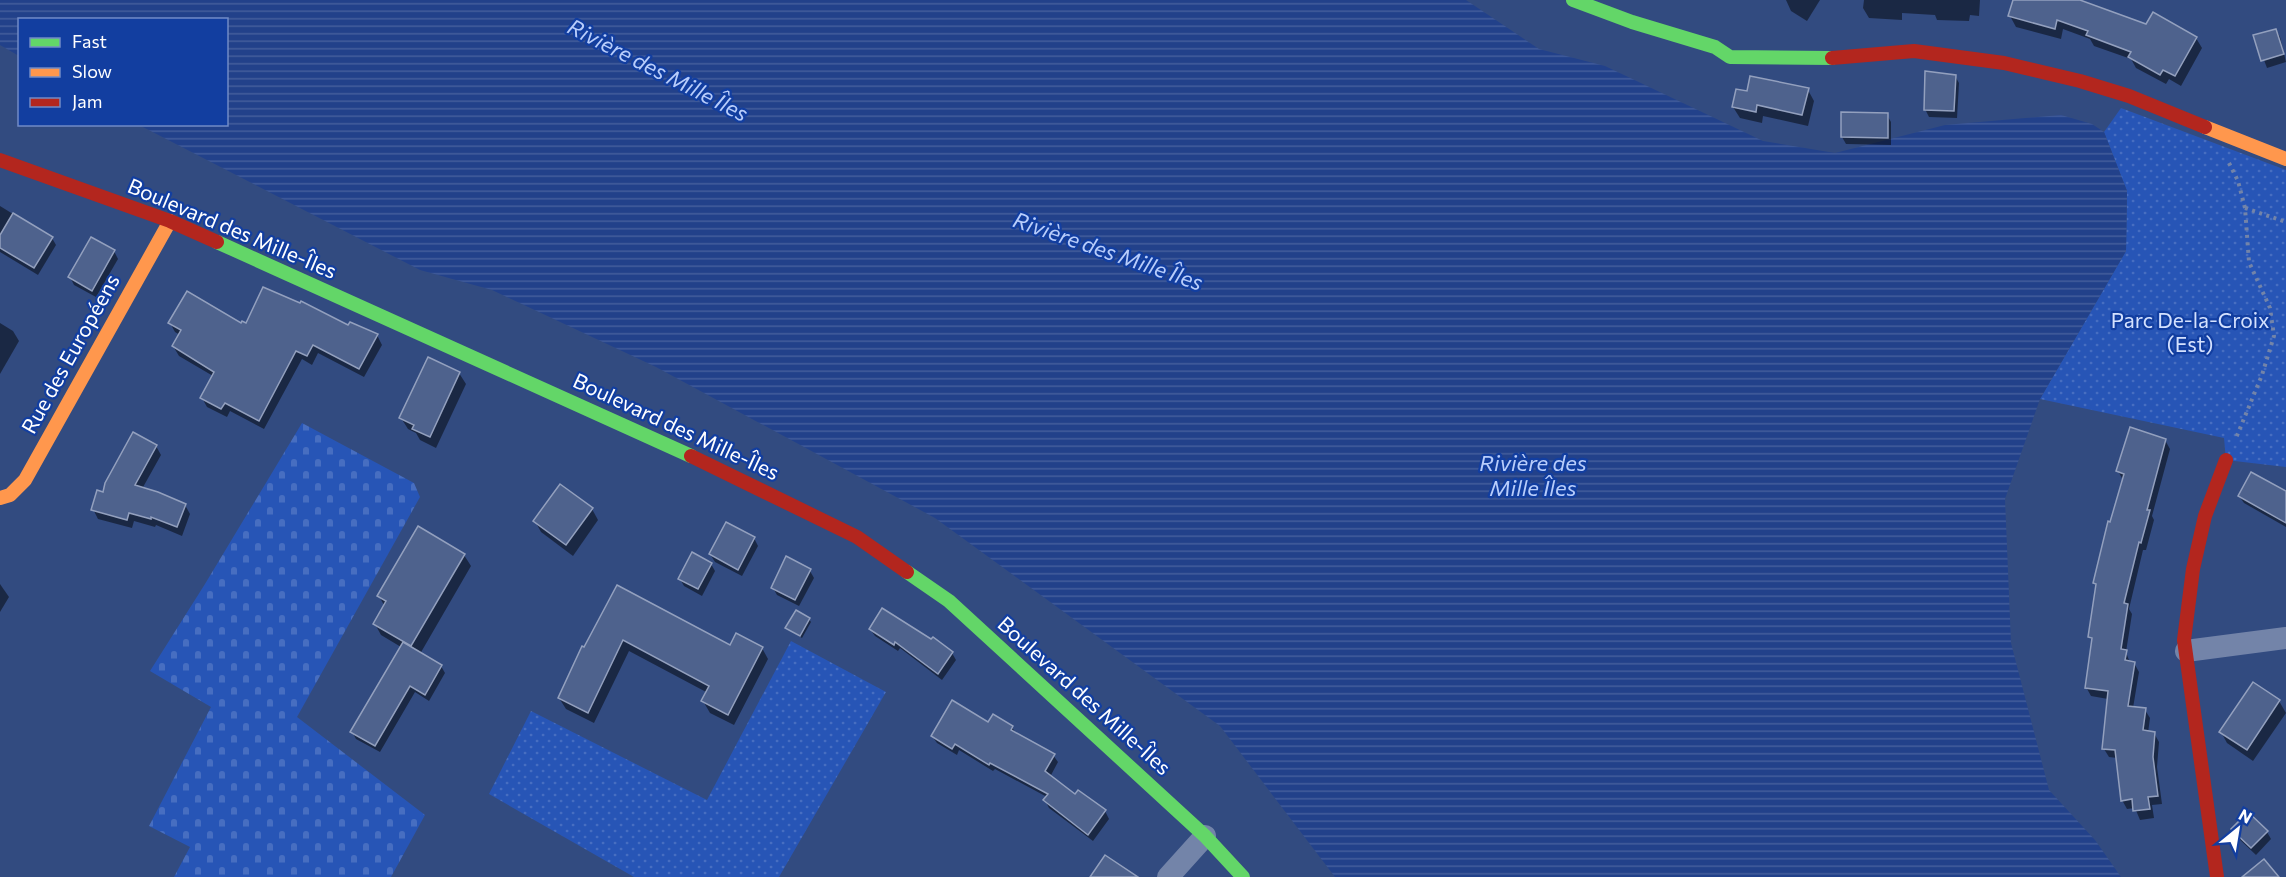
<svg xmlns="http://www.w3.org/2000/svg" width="2286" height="877" viewBox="0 0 2286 877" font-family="Commissioner,sans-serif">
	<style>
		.cemetery { fill: url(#cemetery-stones) }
		.park { fill: url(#park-dots) }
		.water { fill: url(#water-rules) }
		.shadow { fill: #0007 }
		.building { fill: #4e628d; stroke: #93a0be; stroke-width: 1.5 }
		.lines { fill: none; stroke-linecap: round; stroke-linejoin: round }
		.path { stroke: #7384a9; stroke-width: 4; stroke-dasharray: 3 4.5; stroke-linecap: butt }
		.street { stroke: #7384a9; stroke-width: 22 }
		.fast { stroke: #63d668; stroke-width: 14 }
		.slow { stroke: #ff974d; stroke-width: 14 }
		.jam { stroke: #b3261e; stroke-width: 14 }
		.labels { text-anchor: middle; stroke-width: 4.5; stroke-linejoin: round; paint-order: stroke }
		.street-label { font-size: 21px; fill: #fff; stroke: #123ea0 }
		.park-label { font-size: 21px; fill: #d4e1fe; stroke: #123ea0 }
		.water-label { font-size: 22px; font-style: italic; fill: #b8cdfb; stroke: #123ea0 }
	</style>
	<defs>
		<pattern id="cemetery-stones" width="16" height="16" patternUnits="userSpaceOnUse" patternTransform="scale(1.5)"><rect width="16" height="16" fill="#2755b6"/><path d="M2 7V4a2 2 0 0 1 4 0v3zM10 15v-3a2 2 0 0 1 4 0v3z" fill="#476ec1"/></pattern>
		<pattern id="park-dots" width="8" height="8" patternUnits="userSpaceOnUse" patternTransform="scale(1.5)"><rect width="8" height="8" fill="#2755b6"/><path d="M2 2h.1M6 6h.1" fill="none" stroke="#476ec1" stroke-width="1.8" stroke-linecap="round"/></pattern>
		<pattern id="water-rules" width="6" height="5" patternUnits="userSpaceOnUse" patternTransform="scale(1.5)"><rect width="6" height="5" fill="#22418a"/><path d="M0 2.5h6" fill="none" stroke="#435e9c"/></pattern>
	</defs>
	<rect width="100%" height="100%" fill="#324b80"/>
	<!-- cemetery -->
	<path class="cemetery" d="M302,423L414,483L420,497L297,717L425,815L391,877H174L190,847L149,826L211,707L150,671L205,584Z"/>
	<!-- park -->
	<g class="park">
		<path d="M2121,108L2286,170V467L2226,460L2224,438L2040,399L2126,251L2127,191L2104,132Z"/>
		<path d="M791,641L886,692L779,877H634L489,794L531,711L707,800Z"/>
	</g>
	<!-- water -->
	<path class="water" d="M0,0H1466L1539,49L1605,66L1763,141L1835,153L1945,125L2061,115L2092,124L2104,132L2127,191L2126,251L2040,399L2005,499L2011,643L2049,790L2095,840L2121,877H1335L1220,726L935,518L656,367L492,290L420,270L139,125L226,124V20H20L19,56L0,45Z"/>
	<!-- shadow -->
	<g class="shadow">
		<path d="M1786,0H1820L1807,21L1791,11Z"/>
		<path d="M1864,0H1980L1979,16L1970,15L1969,21L1937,20L1935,15L1902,13V20L1869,18L1863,8Z"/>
		<path d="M2014,0H2075L2147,26L2196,38L2202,48L2181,86L2169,79L2166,84L2136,68L2131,59L2094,46L2090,39L2063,29L2061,39L2016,27L2010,16Z"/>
		<path d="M2276,30L2280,37L2286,62L2267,68L2255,36Z"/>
		<path d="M1955,76L1959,83L1957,118L1929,117L1925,109Z"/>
		<path d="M1808,90L1814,101L1808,126L1763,116L1762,123L1740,118L1733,107L1748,93Z"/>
		<path d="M1887,115L1891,122V145L1846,144L1842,137Z"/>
		<path d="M0,206L52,238L56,245L38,275L0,252Z"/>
		<path d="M114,251L118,259L96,297L74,285L70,277Z"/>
		<path d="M0,323L13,331L19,341L0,374Z"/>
		<path d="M170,323L349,327L377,335L382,345L364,377L318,353L312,365L302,359L264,429L230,411L227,417L207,407L202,398L213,376L179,356L173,346L180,335L175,332Z"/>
		<path d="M459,373L466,384L436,448L420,440L416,433L408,429L401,418Z"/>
		<path d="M2165,440L2170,449L2152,516L2154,520L2146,550H2143L2129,609L2132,614L2126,652L2130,663H2134L2139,672L2133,708L2145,710L2150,718L2148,733H2154L2159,742L2157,767L2162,804L2152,805L2154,818L2140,820L2135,808L2127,809L2122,800L2117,758L2109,757L2104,749L2108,699L2091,696L2086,687L2093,643L2090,637L2097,587L2095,583L2123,480L2118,471Z"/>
		<path d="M156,446L161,455L142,489L185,505L190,514L182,536L156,525L155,527L134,521L132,528L98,519L93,509L104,493Z"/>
		<path d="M2286,493V527L2244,503L2239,496Z"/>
		<path d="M592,509L598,520L573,556L541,532L535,521Z"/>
		<path d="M754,538L758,546L742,576L715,562L710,554Z"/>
		<path d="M464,555L471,566L420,654L441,666L445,673L429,701L415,692L380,752L356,739L352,732L401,647L381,635L375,624L385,607L379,596Z"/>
		<path d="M711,564L715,571L702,596L684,586L680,579Z"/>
		<path d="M810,571L814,578L799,606L777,595L773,588Z"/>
		<path d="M0,584L9,597L0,612Z"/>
		<path d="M618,587L731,647L762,648L768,659L734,725L710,713L703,701L708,693L629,651L594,723L566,709L559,698Z"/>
		<path d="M809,619L811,622L802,638L787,628Z"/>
		<path d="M870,629L952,653L956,660L942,680L900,648L898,651L875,636Z"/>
		<path d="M2253,684L2279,701L2286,713L2253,761L2227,743L2221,732Z"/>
		<path d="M989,724L1012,727L1016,734L1053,755L1058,762L1050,777L1076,796L1105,811L1109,819L1093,841L1049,808L1045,800L1047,797L995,769L993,771L959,750L957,755L937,743L932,736Z"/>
		<path d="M2248,814L2267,832L2271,839L2256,855L2237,837L2233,829Z"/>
	</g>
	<!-- building -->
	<g class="building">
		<path d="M2013,0H2080L2146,24L2153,12L2197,37L2175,76L2163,70L2160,75L2128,57L2131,52L2086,35L2088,31L2057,20L2055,29L2008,16Z"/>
		<path d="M2276,29L2284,54L2261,61L2253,35Z"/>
		<path d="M1925,71L1956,75L1954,111L1924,110Z"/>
		<path d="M1750,76L1809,88L1802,115L1757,105L1756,112L1732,107L1736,89L1747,91Z"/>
		<path d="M1841,112L1888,113V138L1841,137Z"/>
		<path d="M13,213L53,237L34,268L0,248V235Z"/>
		<path d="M91,237L115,250L92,291L68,277Z"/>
		<path d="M263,287L300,303L301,301L348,325L350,322L378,334L359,369L313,345L307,356L296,351L259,421L225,403L221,409L200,398L214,372L172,346L181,330L168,323L187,291L241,323L242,321L246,323Z"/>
		<path d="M428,357L460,372L430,437L412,429L414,425L399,418Z"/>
		<path d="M2130,427L2166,439L2147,510H2150L2141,543L2139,542L2124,603L2128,604L2121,649L2127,650L2125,660L2135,662L2128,706L2146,708L2143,730L2155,732L2153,757L2158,796L2148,797L2150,809L2133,811L2132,799L2121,801L2115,750L2102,749L2108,691L2085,688L2092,638L2088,637L2096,584L2093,583L2108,521L2110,522L2124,474L2116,471Z"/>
		<path d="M133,432L157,445L135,485L158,492L186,504L177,527L151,517V519L129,513L127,520L91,510L97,490L103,492L105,483Z"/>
		<path d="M2251,472L2286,491V523L2238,496Z"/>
		<path d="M560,484L593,508L566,545L533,521Z"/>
		<path d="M726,522L755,537L738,570L709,554Z"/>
		<path d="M418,526L465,554L411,646L373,624L386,601L377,596Z"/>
		<path d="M692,552L712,563L698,589L678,579Z"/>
		<path d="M786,556L811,569L795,600L771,588Z"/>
		<path d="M617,585L730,645L736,633L763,647L728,715L701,701L709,686L623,640L588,713L558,698L582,646L584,647Z"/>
		<path d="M882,608L931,639L933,637L953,652L938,674L895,642L894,645L869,629Z"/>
		<path d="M796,610L810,618L800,636L785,628Z"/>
		<path d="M403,642L442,665L425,695L410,686L375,746L350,732Z"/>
		<path d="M2253,682L2280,700L2247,750L2219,732Z"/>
		<path d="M952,700L988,722L993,714L1013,726L1011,730L1055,754L1045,771L1075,794L1078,790L1106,810L1088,835L1043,800L1048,794L990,763L989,765L955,744L952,749L931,736Z"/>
		<path d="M2248,812L2268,831L2251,848L2231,829Z"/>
		<path d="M1105,855L1138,877H1090Z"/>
		<path d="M2264,859L2279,877H2242Z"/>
	</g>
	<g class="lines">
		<!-- path -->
		<g class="path">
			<path d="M2229,163L2238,181L2245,208L2249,262L2270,308L2274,336L2262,375L2236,438"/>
			<path d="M2245,208L2286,222"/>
		</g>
		<!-- street -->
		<g class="street">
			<path d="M2186,651L2286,638"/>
			<path d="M1168,877L1205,836"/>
		</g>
		<!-- fast -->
		<g class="fast">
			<path d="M1573,0L1632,22L1715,47L1730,57L1832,58"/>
			<path d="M217,242L691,456"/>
			<path d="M907,572L949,601L1205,836L1243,877"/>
		</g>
		<!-- slow -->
		<g class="slow">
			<path d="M2205,127L2286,159"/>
			<path d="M0,498L10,495L25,480L170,221"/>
		</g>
		<!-- jam -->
		<g class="jam">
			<path d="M1832,58L1914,51L2004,63L2080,81L2129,96L2205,127"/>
			<path d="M0,160L170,221L217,242"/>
			<path d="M691,456L857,537L907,572"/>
			<path d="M2217,877L2184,640L2193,569L2205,516L2226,460"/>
		</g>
	</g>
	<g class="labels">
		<!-- street labels -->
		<g class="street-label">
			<text transform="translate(232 229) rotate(23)" y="7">Boulevard des Mille-Îles</text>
			<text transform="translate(71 354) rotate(-61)" y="7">Rue des Européens</text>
			<text transform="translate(676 427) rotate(25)" y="7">Boulevard des Mille-Îles</text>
			<text transform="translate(1084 696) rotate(42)" y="7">Boulevard des Mille-Îles</text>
		</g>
		<!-- park labels -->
		<g class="park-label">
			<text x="2190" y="328">Parc De-la-Croix<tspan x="2190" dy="24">(Est)</tspan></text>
		</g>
		<!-- water labels -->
		<g class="water-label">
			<text transform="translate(658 70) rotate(27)" y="8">Rivière des Mille Îles</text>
			<text transform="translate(1108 251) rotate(19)" y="8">Rivière des Mille Îles</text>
			<text x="1533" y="471">Rivière des<tspan x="1533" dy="25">Mille Îles</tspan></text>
		</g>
	</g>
	<!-- legend -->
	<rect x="18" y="18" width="210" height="108" fill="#123ea0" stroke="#718bc6" stroke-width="1.5"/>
	<rect x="30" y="38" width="30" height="9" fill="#63d668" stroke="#718bc6" stroke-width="1.5"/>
	<text x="72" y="48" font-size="18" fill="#ffffff">Fast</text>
	<rect x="30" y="68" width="30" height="9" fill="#ff974d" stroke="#718bc6" stroke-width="1.5"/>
	<text x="72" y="78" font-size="18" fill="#ffffff">Slow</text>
	<rect x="30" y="98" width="30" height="9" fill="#b3261e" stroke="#718bc6" stroke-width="1.5"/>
	<text x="72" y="108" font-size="18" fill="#ffffff">Jam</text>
	<!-- north arrow -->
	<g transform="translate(2238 829) rotate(30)" stroke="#123ea0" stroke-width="4.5" paint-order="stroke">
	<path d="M0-4.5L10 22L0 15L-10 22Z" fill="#ffffff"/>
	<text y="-9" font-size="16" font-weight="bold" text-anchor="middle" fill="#ffffff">N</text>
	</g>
</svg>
